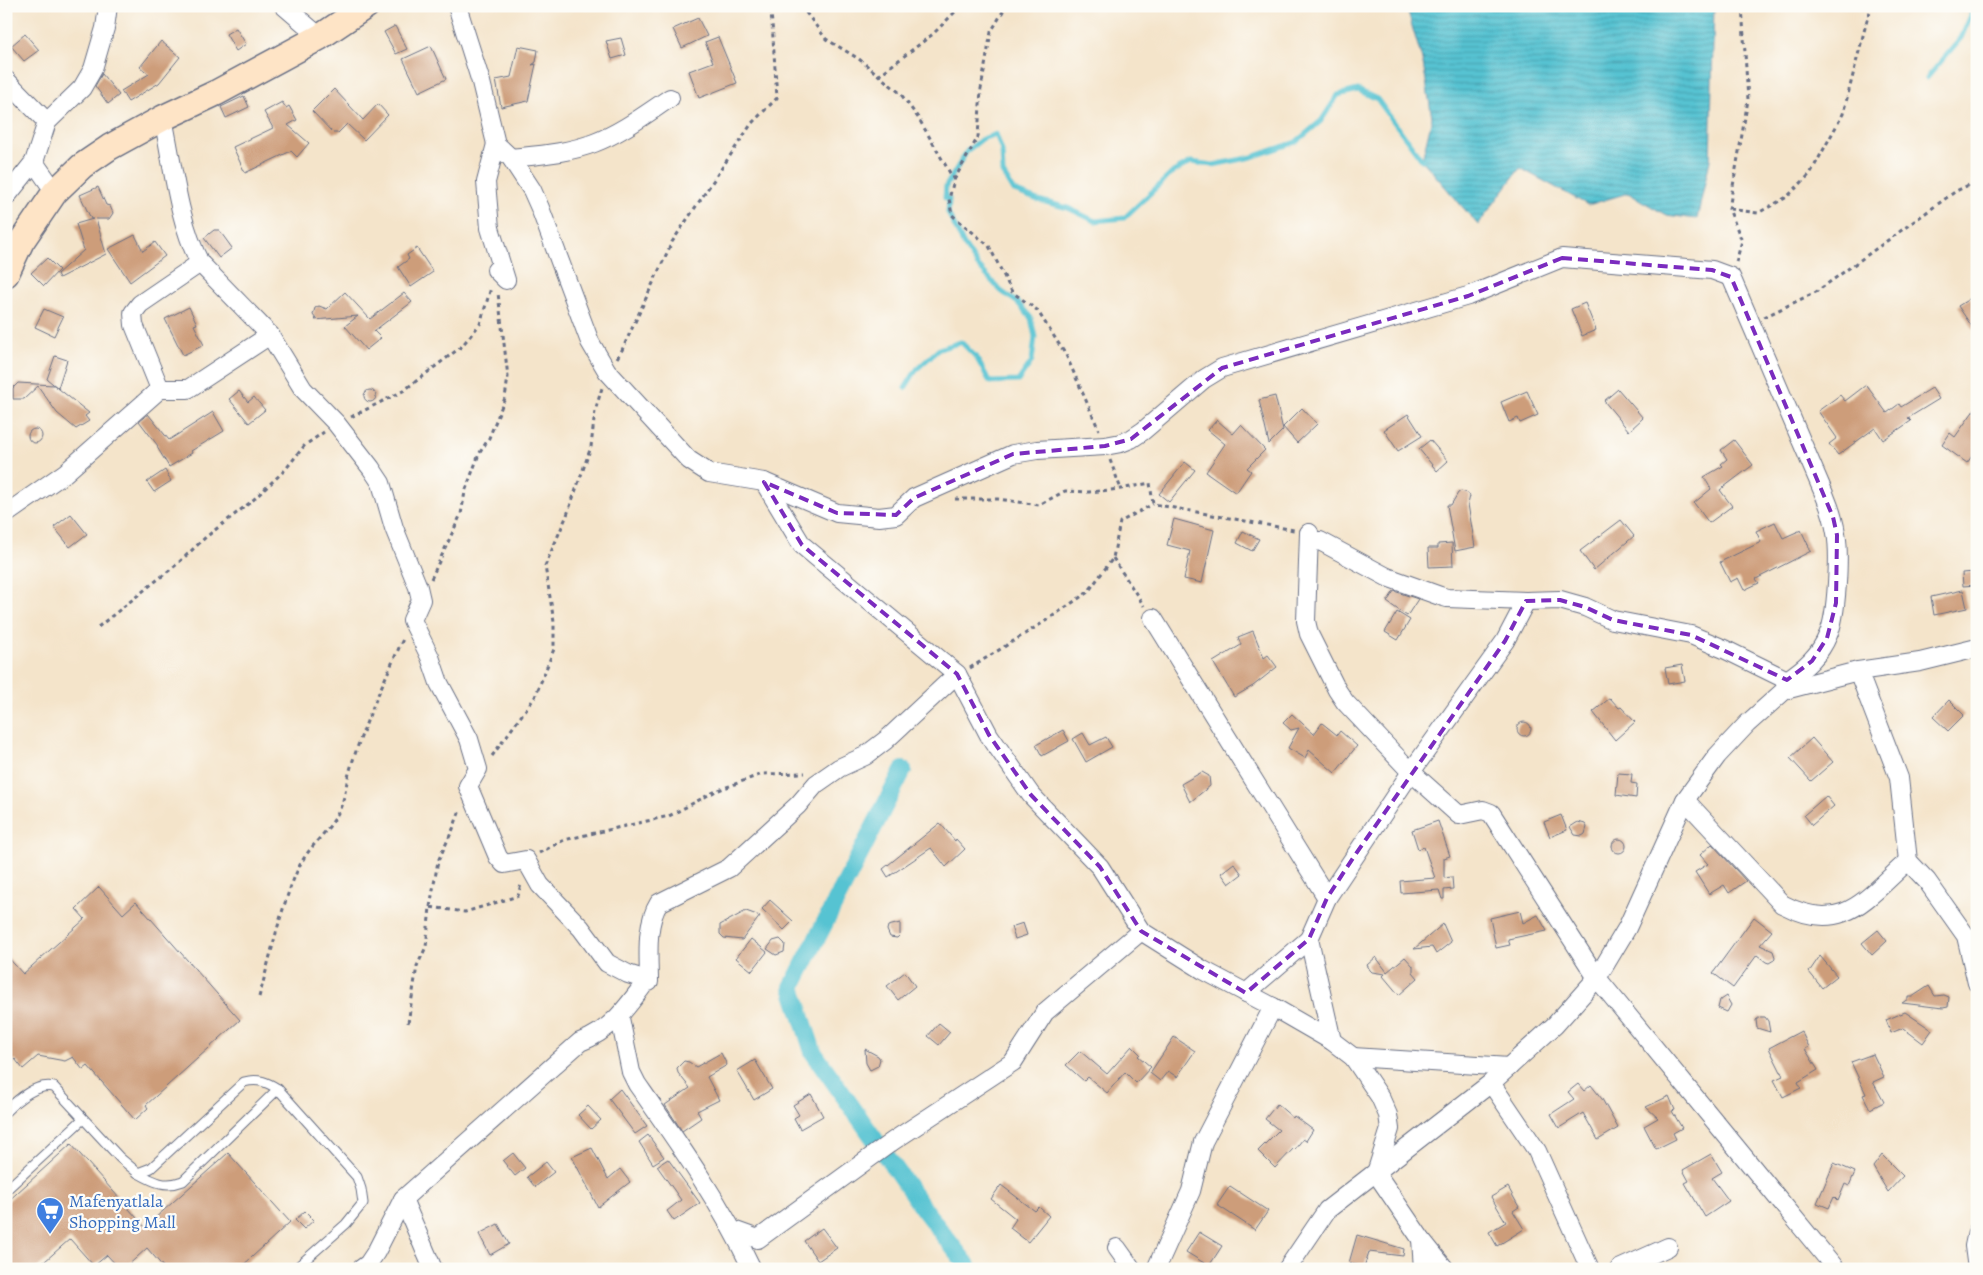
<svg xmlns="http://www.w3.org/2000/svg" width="1983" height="1275" viewBox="0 0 1983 1275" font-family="Alegreya,serif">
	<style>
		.water { fill: url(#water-rules); stroke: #397998 }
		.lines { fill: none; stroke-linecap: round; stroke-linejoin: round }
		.stream { stroke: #57c3d2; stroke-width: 5 }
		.canal { stroke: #57c3d2; stroke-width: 18 }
		.building { fill: #cd9d7a }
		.lane-casing { stroke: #676e84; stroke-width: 11 }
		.street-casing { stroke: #676e84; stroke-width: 20 }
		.secondary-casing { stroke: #676e84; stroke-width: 28 }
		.path { stroke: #676e84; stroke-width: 3; stroke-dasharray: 4 4; stroke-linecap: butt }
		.lane { stroke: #fff; stroke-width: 9 }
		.street { stroke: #fff; stroke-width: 18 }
		.secondary { stroke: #fee4c6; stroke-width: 25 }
		.marked { fill: none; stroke: #7b2cbf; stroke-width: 4; stroke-dasharray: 10 6; stroke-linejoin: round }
		.labels { text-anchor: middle; stroke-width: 4.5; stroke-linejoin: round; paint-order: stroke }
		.shop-label { font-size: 18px; fill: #366cbe; stroke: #fdfcf7; text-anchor: start }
	</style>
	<defs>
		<pattern id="water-rules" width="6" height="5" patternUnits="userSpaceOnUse" patternTransform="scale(1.25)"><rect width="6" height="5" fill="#57c3d2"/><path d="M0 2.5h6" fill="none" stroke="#479fae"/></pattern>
	</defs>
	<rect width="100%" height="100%" fill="#fdfcf7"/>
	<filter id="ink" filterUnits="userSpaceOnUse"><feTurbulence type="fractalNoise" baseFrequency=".02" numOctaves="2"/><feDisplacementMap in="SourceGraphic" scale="10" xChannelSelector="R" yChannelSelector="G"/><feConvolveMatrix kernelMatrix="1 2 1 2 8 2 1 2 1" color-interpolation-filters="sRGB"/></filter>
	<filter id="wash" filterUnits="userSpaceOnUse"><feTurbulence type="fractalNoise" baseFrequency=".0096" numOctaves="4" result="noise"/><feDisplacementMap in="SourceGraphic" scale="20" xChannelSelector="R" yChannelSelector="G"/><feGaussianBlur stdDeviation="1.12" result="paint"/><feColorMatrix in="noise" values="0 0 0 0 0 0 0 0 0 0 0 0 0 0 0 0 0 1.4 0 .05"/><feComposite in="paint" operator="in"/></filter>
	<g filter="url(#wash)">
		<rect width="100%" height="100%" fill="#f4e4ca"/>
		<!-- water -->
		<path class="water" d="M1406,6H1714L1710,160L1697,219L1666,215L1628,193L1588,205L1520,168L1478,225L1422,160L1432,118L1423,63Z"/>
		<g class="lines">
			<!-- stream -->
			<g class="stream">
				<path d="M1927,78L1961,38L1975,6"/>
				<path d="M905,388L917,369L939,349L961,342L976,357L990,382L1018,381L1032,361L1035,337L1031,318L1018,303L1001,291L978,266L964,245L948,213L949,199L945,198L946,186L967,151L982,139L996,134L1002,151L1003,173L1014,191L1038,200L1068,208L1095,221L1124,218L1173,172L1191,162L1213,165L1252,157L1296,142L1321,121L1338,95L1358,90L1377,99L1422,160"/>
			</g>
			<!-- canal -->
			<path class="canal" d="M903,770L792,987L813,1052L925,1211L970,1269"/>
		</g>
		<g id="blocks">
			<!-- building -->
			<g class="building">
				<path d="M698,18L707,36L682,48L673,29Z"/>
				<path d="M395,26L407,49L396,54L384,32Z"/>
				<path d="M236,28L246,44L236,51L226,34Z"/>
				<path d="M25,34L39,50L24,61L11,46Z"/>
				<path d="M718,37L737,83L699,98L689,71L713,62L705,42Z"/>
				<path d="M621,38L626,55L612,59L606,41Z"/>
				<path d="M161,41L180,57L159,83L128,102L121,91L149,74L140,67Z"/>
				<path d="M431,46L446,79L419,92L403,59Z"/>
				<path d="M518,46L538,50L536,62L532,65L536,64L528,101L501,107L496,80L511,77Z"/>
				<path d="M102,74L119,95L108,104L95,86Z"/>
				<path d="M334,89L363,120L378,104L388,115L364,140L347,124L338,133H333L312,111Z"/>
				<path d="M244,96L249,107L226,118L221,107Z"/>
				<path d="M282,102L286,108L289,106L297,120L288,125L309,143L297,157L291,151L245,173L233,147L273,128L264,112Z"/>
				<path d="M98,187L106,205L110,206L113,213L109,219H96L106,254L59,278L57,274L84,250L76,224L93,219H91L80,195Z"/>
				<path d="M214,230H219L232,248L219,258L204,238Z"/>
				<path d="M135,235L143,251L155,242L165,256L130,282L108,249Z"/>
				<path d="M417,248L433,272L411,287L398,267L409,259L407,255Z"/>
				<path d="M47,258L59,270L44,286L31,273Z"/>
				<path d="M345,292L370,319L404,293L412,302L374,331L381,338L366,350L345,326L358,316L315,320L316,319L313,315L315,308L319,306L327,309Z"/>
				<path d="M1977,294V334L1958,306Z"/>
				<path d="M1585,303L1596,330L1582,336L1571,309Z"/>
				<path d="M189,307L197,324L194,325L204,345L183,355L165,319Z"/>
				<path d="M44,309L63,317L54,336L35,327Z"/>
				<path d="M55,356L67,360L58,388L47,379Z"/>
				<path d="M18,383L54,385L89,413L85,416L89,421L76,429L57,413L38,386L24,399H13V388Z"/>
				<path d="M1866,385L1887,413L1899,404L1901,407L1932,388L1939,399L1908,418L1911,421L1883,440L1875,428L1838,455L1829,444L1837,438L1818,411L1840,395L1845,401Z"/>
				<path d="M1618,389L1643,418L1629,431L1604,401Z"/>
				<circle cx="370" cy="396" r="6"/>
				<path d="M239,391L248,402L254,397L265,410L249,423L229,399Z"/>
				<path d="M1527,391L1538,415L1520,423L1518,418L1509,422L1501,402Z"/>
				<path d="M1275,396L1283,430L1269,444L1259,400Z"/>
				<path d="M1977,406V449L1967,463L1942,445L1950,433L1955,437Z"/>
				<path d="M1302,408L1317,424L1297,443L1283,427Z"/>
				<path d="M213,412L224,431L191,451L192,453L169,467L157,447L158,446L139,421L148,414L169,440Z"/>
				<path d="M1408,414L1422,436L1398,451L1384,430Z"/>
				<path d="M1217,420L1233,434L1241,425L1265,450L1247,468L1251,471L1236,493L1206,472L1225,444L1208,430Z"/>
				<circle cx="35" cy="436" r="7"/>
				<path d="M1430,440L1448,461L1437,471L1419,449Z"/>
				<path d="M1734,440L1753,465L1720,490L1732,506L1709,523L1694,503L1711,489L1704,477L1723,466L1721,464L1727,459L1721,450Z"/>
				<path d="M1185,462L1195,470L1169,502L1159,494Z"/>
				<path d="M165,470L171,481L154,492L147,482Z"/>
				<path d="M1461,491L1468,493L1470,496L1468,504L1475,547L1455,551L1447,505H1451L1458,493Z"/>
				<path d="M71,514L87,534L70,547L54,527Z"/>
				<path d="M1174,519L1214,530L1202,583L1184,579L1190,551L1167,545Z"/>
				<path d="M1621,520L1634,536L1594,570L1580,551Z"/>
				<path d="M1775,522L1783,538L1801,530L1811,551L1756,579L1759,583L1744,590L1738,578L1730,582L1720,562L1761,542L1756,531Z"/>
				<path d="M1243,531L1259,539L1252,551L1237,543Z"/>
				<path d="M1452,543L1453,566L1429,567L1428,548H1438V544Z"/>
				<path d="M1975,572L1976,585L1963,586L1962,573Z"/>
				<path d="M1963,590L1967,608L1934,615L1931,597Z"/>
				<path d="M1394,591L1418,599L1407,616L1387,602Z"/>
				<path d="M1397,612L1410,620L1398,640L1385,632Z"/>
				<path d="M1253,631L1264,658L1268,655L1277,667L1253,686L1234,697L1213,662L1241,645L1238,637Z"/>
				<path d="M1682,665L1685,681L1668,684L1665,668Z"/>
				<path d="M1610,698L1619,708L1621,707L1635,722L1615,740L1593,712Z"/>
				<path d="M1949,700L1964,715L1948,731L1933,717Z"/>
				<path d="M1292,714L1314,734L1322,723L1337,735L1340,731L1357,746L1335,773L1309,750L1305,758L1288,748L1299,728L1291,730L1283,723Z"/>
				<circle cx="1524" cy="729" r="7"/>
				<path d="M1063,730L1069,741L1042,756L1036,745Z"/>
				<path d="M1083,733L1090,745L1106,737L1112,747L1086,762L1073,739Z"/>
				<path d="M1812,738L1833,762L1811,781L1790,758Z"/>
				<path d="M1202,772L1209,776L1210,786L1190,802L1181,784Z"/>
				<path d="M1618,773L1632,774L1631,783L1637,784L1636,798L1616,795Z"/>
				<path d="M1826,796L1834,806L1812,825L1804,815Z"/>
				<path d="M1561,815L1567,830L1550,837L1544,822Z"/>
				<path d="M1438,821L1450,856L1444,858V878L1452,877L1453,889L1444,890V899H1442L1439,890L1401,893L1400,881L1435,878L1424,847L1418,849L1412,830Z"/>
				<path d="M1578,822L1585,824L1587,827L1585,834L1582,836L1575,835L1570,827Z"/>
				<path d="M940,823L955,841L956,839L965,849L946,867L931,848L888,877L883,869Z"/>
				<circle cx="1619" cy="846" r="7"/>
				<path d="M1712,844L1746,881L1729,893L1724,885L1709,894L1695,872L1708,864L1700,855Z"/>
				<path d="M1234,863L1242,874L1229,884L1221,873Z"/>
				<path d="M99,887L123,914L136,902L240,1020L146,1105L148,1108L135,1120L88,1066L83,1070L73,1057L65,1061L38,1056L23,1069L15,1059L6,1066V955L23,974L85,919L76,909Z"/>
				<path d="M770,900L793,921L784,930L762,909Z"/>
				<path d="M746,911L760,916L742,940L724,938L720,934V925Z"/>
				<path d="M1520,911L1523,923L1538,915L1547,931L1508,939L1510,945L1496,948L1490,918Z"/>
				<path d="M1754,917L1772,931L1760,945L1773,951L1775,957L1774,960L1769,963L1766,962L1757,955L1733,988L1713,973Z"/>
				<path d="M900,923V935L897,938L890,937L887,930L888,926Z"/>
				<path d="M1023,923L1027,935L1015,939L1011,927Z"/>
				<path d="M1443,924L1451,942L1436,954L1432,947L1414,949Z"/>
				<path d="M1878,930L1887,941L1872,955L1862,943Z"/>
				<path d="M751,939L767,952L752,971L736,958Z"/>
				<path d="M780,939L785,944L784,952L776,955L767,949L773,941Z"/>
				<path d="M1820,956L1837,976L1822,988L1809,972Z"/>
				<path d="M1376,957L1387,972L1405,957L1413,966V972L1418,978L1399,995L1383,976L1385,974L1372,972L1370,970L1367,965Z"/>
				<path d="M905,972L915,986L898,1000L887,986Z"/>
				<path d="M1929,986L1935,996L1944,995L1949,997L1948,1007L1943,1008L1902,1003L1908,999V997H1912Z"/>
				<path d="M1726,996L1731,1005L1727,1012L1718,1008L1720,1000Z"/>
				<path d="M1905,1012L1932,1030L1923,1043L1903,1028L1891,1033L1886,1020Z"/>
				<path d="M1760,1017H1765L1768,1021L1770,1032L1757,1028L1756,1020Z"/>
				<path d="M939,1023L950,1032L939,1045L928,1036Z"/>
				<path d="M1801,1031L1809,1047L1805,1049L1818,1070L1798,1082L1801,1088L1783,1097L1774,1080L1783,1076L1769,1048Z"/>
				<path d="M1174,1037L1195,1051L1177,1077L1168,1071L1160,1081L1150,1073Z"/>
				<path d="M1132,1046L1140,1054L1138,1056L1151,1067L1136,1083L1125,1072L1107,1093L1088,1077L1084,1081L1066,1065L1080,1051L1107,1074Z"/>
				<path d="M865,1049L878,1056L880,1059L878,1066L870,1070L866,1063Z"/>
				<path d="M721,1053L727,1065L707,1077L719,1100L697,1111L701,1118L682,1131L665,1105L690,1088L678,1073L677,1068L684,1061L689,1062L696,1067Z"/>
				<path d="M1873,1054L1884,1077L1873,1082L1884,1102L1870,1109L1863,1095L1866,1094L1851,1062Z"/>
				<path d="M755,1060L772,1089L754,1100L737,1071Z"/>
				<path d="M1578,1084L1584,1091L1591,1085L1602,1099L1618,1128L1598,1140L1583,1113L1559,1128L1551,1114L1574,1099L1568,1092Z"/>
				<path d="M620,1089L647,1126L635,1134L609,1099Z"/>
				<path d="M811,1094L823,1116L800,1129L794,1118L799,1115L793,1105Z"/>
				<path d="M1669,1096L1675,1110L1672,1111L1682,1128L1673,1133L1676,1139L1656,1149L1644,1126L1658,1118L1646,1107Z"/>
				<path d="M1277,1104L1293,1118L1294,1116L1313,1130L1306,1141L1303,1139L1295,1149L1294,1148L1275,1168L1258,1151L1279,1130L1265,1119Z"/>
				<path d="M588,1106L601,1120L591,1129L578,1115Z"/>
				<path d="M648,1135L664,1157L653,1164L639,1142Z"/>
				<path d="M71,1144L145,1227L228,1153L290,1222L239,1269H165L147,1248L124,1269H120L107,1255L94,1266L70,1239L36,1269H6V1203Z"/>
				<path d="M592,1148L608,1179L620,1169L630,1182L598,1207L572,1157Z"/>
				<path d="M513,1153L525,1168L515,1176L503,1161Z"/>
				<path d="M1711,1154L1722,1172L1712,1178L1729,1201L1705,1217L1685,1183L1689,1181L1683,1170Z"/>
				<path d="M1882,1155L1903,1176L1888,1192L1873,1167Z"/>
				<path d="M668,1159L700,1203L674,1221L667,1211L681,1200L657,1166Z"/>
				<path d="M546,1162L554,1172L535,1187L527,1177Z"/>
				<path d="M1834,1163L1855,1172L1849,1186L1845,1184L1838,1201L1834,1197L1829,1208L1817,1203Z"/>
				<path d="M1001,1185L1035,1211L1039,1207L1049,1216L1028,1242L1010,1228L1016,1219L991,1199Z"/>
				<path d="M1230,1186L1268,1211L1255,1230L1217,1205Z"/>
				<path d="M1508,1187L1519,1207L1513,1211L1524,1229L1497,1246L1489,1232L1506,1222L1491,1197Z"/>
				<path d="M305,1211L314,1220L304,1229L295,1220Z"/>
				<path d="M498,1224L509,1244L490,1255L479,1234Z"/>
				<path d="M822,1228L837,1248L818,1261L804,1241Z"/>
				<path d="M1199,1232L1222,1246L1209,1266L1186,1252Z"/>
				<path d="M1357,1235L1404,1249L1403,1256L1369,1252L1364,1267L1349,1263Z"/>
			</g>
		</g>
	</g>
	<g filter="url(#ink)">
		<use href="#blocks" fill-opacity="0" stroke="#676e84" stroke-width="1"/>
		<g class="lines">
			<defs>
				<g id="lane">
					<path d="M6,1111C18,1099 36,1083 54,1087L120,1158L138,1173L151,1168L244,1082C258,1078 267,1082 278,1089L357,1177L361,1189L363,1203L346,1224L295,1269"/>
					<path d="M138,1173C154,1182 165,1188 183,1181L278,1089"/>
					<path d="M6,1190L83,1119"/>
				</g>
				<g id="street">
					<path d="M284,6L320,37"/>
					<path d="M457,6L481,82L496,144L511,158L532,190L540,208L590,342L607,371L689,460L709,473L764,482L802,545L957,674L989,735L1031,795L1100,867L1141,931L1203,970L1273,1007L1332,1041L1353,1057L1380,1097L1388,1115L1390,1129L1376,1173L1421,1239L1445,1269"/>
					<path d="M6,80L47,122"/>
					<path d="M163,118C173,165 178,221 200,263L270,335L303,389L336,423L371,468L381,483L394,528L418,587L421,600L412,620L430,657L439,683L469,739L478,769L468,786L498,857L504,864L526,860L540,885L581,928L607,963L628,974L647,980"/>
					<path d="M511,158C539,155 568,153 594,143C621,133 646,114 670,98"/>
					<path d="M55,192L34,162L47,122L82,88L93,69L105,28L108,6"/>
					<path d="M6,197L34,162"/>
					<path d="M496,270L506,280L490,228L486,182L496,144"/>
					<path d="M160,389L134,325L133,313L140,304L200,263"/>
					<path d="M764,482L837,513L879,517L896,515L914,498L1013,454L1037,450L1105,446L1121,443L1131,439L1143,431L1204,379L1222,368L1468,296L1562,258L1712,270L1731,277L1825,496C1830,508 1834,520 1836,533C1840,553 1837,617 1828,635C1820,655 1805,668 1787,680"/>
					<path d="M6,514L65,473L160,389H188L270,335"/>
					<path d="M1309,533L1306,621L1309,634L1337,690L1345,702L1411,772L1459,815L1483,810L1491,813L1597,978L1836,1269"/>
					<path d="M1309,533L1310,542L1320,541L1387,577L1440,596L1447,598L1526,601L1560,600L1585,607L1613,620L1691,635L1724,649L1787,680L1785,690"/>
					<path d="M1153,618L1327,898"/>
					<path d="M1858,671L1899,778L1908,861L1927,881L1966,936L1977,983"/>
					<path d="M1685,800L1782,904C1843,936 1865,899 1908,861"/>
					<path d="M1246,993L1309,939"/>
					<path d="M620,1018L631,1072L637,1084C679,1144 721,1203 752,1269"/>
					<path d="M1332,1041L1309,939L1327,898L1411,772L1505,641L1526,601"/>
					<path d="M1353,1057L1509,1067"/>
					<path d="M1491,1083L1537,1151L1590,1269"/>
					<path d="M403,1199L433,1269"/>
					<path d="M733,1230L758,1239L893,1141L1013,1062L1045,1012L1141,931"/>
					<path d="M1421,1239L1423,1269"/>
					<path d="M1117,1248L1132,1269"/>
					<path d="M361,1269L368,1264L376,1252L403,1199L580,1042C611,1031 629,1005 647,980L649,982C649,957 645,925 659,903L729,868L798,805L816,784L839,768L865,756L886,740L957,674"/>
					<path d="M1156,1269L1191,1191L1203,1142L1273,1007"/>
					<path d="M1287,1269L1327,1210L1491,1083L1555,1025L1597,978L1627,928L1685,800L1717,756L1747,724L1785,690L1858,671L1920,662L1977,648"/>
					<path d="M1619,1269L1668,1247"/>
					<path d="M1977,1269L1974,1246L1977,1232"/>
				</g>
				<path id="secondary" d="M6,274L21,242L55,192L82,166L110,147L163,118L216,93L320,37L366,6"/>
			</defs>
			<!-- lane casing -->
			<use href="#lane" class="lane-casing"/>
			<!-- street casing -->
			<use href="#street" class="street-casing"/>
			<!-- secondary casing -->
			<use href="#secondary" class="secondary-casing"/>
			<!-- path -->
			<g class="path">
				<path d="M801,6L826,39L859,59L900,93L919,119L954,180L949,199L952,215L989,246L1012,292L1037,310L1066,355L1099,430"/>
				<path d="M878,76L933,34L961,6"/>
				<path d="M954,180L978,137L981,89L991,32L1006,6"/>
				<path d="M1730,209L1758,213L1787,197L1810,174L1843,114L1868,16L1873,6"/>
				<path d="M1736,262L1742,241L1729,209L1748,100L1742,6"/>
				<path d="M1764,317L1816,292L1956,191L1977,181"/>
				<path d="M617,358L622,350L672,242L752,123L777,98L772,23L770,6"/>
				<path d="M351,417L403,391L461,347L480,324L491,288"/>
				<path d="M1110,460L1121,489"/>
				<path d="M955,499H998L1039,505L1065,491L1089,492L1121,489L1150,483L1153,504L1294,530"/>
				<path d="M1113,558L1144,606"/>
				<path d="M431,579L461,514L465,492L479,454L489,438L505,398L508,377L498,293"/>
				<path d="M98,627L176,565L206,537L252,501L285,470L305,445L324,432"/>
				<path d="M970,668L1044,622L1088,592L1113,558L1120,522L1153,504"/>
				<path d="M492,756L535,697L554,649V622L545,566L567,515L591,447L595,411L602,388"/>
				<path d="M539,853L564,840L669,816L716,791L762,774L805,773"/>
				<path d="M430,907L438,861L453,829L460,810"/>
				<path d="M259,997C271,955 280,909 298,869C309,844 334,829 342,803C345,795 346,786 348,777C361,730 383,683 403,639"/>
				<path d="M408,1023L417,966L426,947L430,907L465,912L518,896L521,884"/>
			</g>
			<!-- lane -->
			<use href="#lane" class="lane"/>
			<!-- street -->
			<use href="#street" class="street"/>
			<!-- secondary -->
			<use href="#secondary" class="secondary"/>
		</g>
	</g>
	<!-- marked area -->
	<path class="marked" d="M1562,258L1712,270L1731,277L1833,517L1837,535L1836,603L1827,638L1812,661L1787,680L1691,635L1613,620L1585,607L1560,600L1526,601L1505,641L1355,855L1327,898L1309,939L1246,993L1141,931L1100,867L1031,795L989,735L957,674L802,545L764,482L837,513L896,515L914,498L1013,454L1105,446L1131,439L1222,368L1468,296Z"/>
	<!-- icons -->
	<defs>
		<symbol id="supermarket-pin" viewBox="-11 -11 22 30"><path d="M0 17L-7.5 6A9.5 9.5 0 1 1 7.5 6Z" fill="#3f7fe0" stroke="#fdfcf7"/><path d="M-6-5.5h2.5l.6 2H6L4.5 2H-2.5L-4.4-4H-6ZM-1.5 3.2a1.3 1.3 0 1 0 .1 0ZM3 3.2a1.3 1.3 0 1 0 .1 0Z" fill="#fff"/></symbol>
	</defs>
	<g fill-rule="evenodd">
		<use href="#supermarket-pin" x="34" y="1195" width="32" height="43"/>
	</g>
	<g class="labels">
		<!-- shop labels -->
		<g class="shop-label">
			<text x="69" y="1207">Mafenyatlala<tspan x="69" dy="21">Shopping Mall</tspan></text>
		</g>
	</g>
	<!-- margin -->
	<rect width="1983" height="1275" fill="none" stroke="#fdfcf7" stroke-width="25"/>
</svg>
